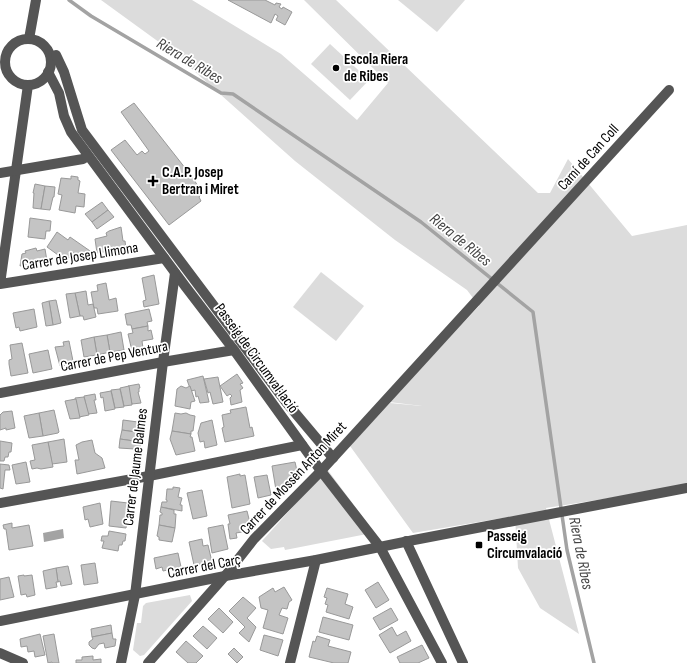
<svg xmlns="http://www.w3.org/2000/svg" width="687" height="663" viewBox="0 0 687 663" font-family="'Sofia Sans Condensed',sans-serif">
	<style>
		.green { fill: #dcdcdc }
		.water { fill: #a3a3a3 }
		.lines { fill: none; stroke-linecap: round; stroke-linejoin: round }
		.stream { stroke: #a3a3a3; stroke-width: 3.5 }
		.building { fill: #c4c4c4; stroke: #999 }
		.minor { stroke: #555; stroke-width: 10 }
		.poi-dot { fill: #000; stroke: #fff; stroke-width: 1.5 }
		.labels { text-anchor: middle; stroke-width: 3.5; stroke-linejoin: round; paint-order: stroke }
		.poi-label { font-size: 15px; font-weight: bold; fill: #000; stroke: #fff; text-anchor: start }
		.street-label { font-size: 15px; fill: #000; stroke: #fff }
		.water-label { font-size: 16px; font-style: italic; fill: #444; stroke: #fff }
	</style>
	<rect width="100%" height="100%" fill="#fff"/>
	<!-- green -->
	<g class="green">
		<path d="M101,0H192L281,54L357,120L388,83L304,0H336L538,193H550L568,159L632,236L687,225V484L616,497L546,508L579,634L540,608L518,568L515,516L413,533L350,446L390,403L422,406L389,402L479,306L467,290L395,240L295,161L174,53Z"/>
		<path d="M398,0H465L437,32Z"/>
		<path d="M330,44L369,80L350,100L311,64Z"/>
		<path d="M321,272L364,306L336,341L293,307Z"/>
		<path d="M327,469L368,524L367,534L285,550L284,547L271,549L262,541Z"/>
		<path d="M190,595L192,601L144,655L140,656L133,650L137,623H141L143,606L146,603Z"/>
	</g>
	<!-- water -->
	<path class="water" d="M63,529L64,538L44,542L43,533Z"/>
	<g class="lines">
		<!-- stream -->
		<path class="stream" d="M69,0L91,16L221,93L233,94L421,222L533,312L567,550L594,663"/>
	</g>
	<!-- building -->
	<g class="building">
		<path d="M228,0H265L275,5L276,3L281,4L279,7L282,9L283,7L292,12L285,25L276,20L278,16L275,14L271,23Z"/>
		<path d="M134,103L193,178L202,193L199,197L201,201L169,225L111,150L125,140L137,155L142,151L145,154L149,151L121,112Z"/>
		<path d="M71,176L78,177V180L80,181L78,193L85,194L84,207L76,206L75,213L59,210L62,195L58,194L61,178L71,179Z"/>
		<path d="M35,184L45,186L41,209L33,208L34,193H33Z"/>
		<path d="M45,186L55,187L54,197H53L50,210L41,209Z"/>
		<path d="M102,202L108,210L92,222L85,214Z"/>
		<path d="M108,210L114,217L97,229L92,222Z"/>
		<path d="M30,218L51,221L50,231H46L45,239L28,237Z"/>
		<path d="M121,227L123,241H125L126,248L97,253L95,239L107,236L106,233L109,231Z"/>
		<path d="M57,232L68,240L70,237L93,253L77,256L71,251L69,254L74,257L66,258L65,260L47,247Z"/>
		<path d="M36,248L37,251L45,249L47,261L29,265V264L20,266L22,254L26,253L25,251Z"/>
		<path d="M154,275L159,304L144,307L143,301L146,300L142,278Z"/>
		<path d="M106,283L109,300L116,298L118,311L98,314L97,308H94L91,292L98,291L97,285Z"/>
		<path d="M86,291L88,305L93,304L96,317L84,320L83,316H80L75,293Z"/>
		<path d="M75,293L80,316L70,318L66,294Z"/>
		<path d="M56,300L61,323L53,325L49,301Z"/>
		<path d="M49,301L53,325L46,326L42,303Z"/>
		<path d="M34,309L37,327L20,331L19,327L16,328L13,313Z"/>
		<path d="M149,309L152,321L147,322L148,326L132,329L131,325H127L125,314Z"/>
		<path d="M148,326V331L151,330L153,339L142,341L143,348L132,351L128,334L133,333L132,329Z"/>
		<path d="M121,332L124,350L110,352L107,335Z"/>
		<path d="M107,335L110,352L97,355L94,337Z"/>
		<path d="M94,337L97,355L84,357L81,340Z"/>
		<path d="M69,341L73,361L68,362V365L60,366L55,347L64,346L63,342Z"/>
		<path d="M22,343L28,373L11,376L9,364V360L12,359L10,345Z"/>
		<path d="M48,350L52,369L33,373L29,354Z"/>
		<path d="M237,374L243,383L240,384L243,388L240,390L242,402L231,405L230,398L232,396L230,394L227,396L220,386Z"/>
		<path d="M203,376L209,402L200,403L198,396L196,397L195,390L191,391L187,380Z"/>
		<path d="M218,377L223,402L213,404L210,392L208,393L204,379Z"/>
		<path d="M139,384L140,388H139V392H138L141,403L132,404L128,386Z"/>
		<path d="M129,386L132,405L124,406L120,388Z"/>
		<path d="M181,386L186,388L190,386L195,401L191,402L190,409L175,406L177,389Z"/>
		<path d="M120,389L124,407L115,408L111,390Z"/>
		<path d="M111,391L115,409L105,411L103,397L101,398L100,393Z"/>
		<path d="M95,394L96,400H94L97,413L88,414L84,396Z"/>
		<path d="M84,397L89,415L79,417L75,398Z"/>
		<path d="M76,399L80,418L70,419L65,401Z"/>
		<path d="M246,407L250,428L252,427L254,436L225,442L222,428L224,427L222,415L231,413L230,410Z"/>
		<path d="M54,410L59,432L58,433L43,436L39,413Z"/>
		<path d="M12,411L15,428L6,430V428L0,430V415L3,412Z"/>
		<path d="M39,413L43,436L29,438L24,416Z"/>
		<path d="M175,413L181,414L186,413L190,415L195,416L193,431H191V434L172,431Z"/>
		<path d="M123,420L138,422V421H144L142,433L122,430Z"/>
		<path d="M212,420L217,445L205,448L204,441L200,442L198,433L201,423Z"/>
		<path d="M122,430L142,433L141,442L120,439Z"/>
		<path d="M172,431L191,434L190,437H192L195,451L176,455L170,439Z"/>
		<path d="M64,439L67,462L52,464L48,442Z"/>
		<path d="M120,439L141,442L139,452L134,451L135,449L119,448Z"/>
		<path d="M92,440L95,453L102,458L105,468L77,474L75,460H79L76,445L82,442Z"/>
		<path d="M0,441L12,443L11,452H9L8,457H5L4,461H0Z"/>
		<path d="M48,442L53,467L41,469L37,468L32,469L30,461L35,460L32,445Z"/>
		<path d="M26,462L30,482L16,484L12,465Z"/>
		<path d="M295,462L298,475L291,476L292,481L284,483L286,488L276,490L272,466Z"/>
		<path d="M0,464L9,465L10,470H5L3,489L0,488Z"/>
		<path d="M240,474V476L245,475L250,504L232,508L227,477Z"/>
		<path d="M267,475L271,495L258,498L254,477Z"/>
		<path d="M173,487L180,488L178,497L182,498L180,505H182V511L161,507L162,502H167V500H166L167,489H173Z"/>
		<path d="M202,490L207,516L193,519L187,493Z"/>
		<path d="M111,501L128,503L127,511L129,512L126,528L109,526Z"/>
		<path d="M100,503L103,524L90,527L88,519L85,520L83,507Z"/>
		<path d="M161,507L174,510V514H176L175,528L159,525L160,515H162V513L160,512Z"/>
		<path d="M247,511L250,523H247L242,532L236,533L237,538L230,539L228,524H230L228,515Z"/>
		<path d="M12,523V528L29,525L33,546L9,550L6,529H4L3,525Z"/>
		<path d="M159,525L175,528L172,542L159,540V537L157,536Z"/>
		<path d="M223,525L228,549L212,553L208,528Z"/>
		<path d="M109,531L126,534L125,541H123L122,545H119L118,551L102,548L104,541H101L102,536H108Z"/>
		<path d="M202,539L203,546L208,545L212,562L194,565L189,542Z"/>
		<path d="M178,553L181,567L163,571L162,567L156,569L154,558Z"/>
		<path d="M95,563L98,583L84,585L81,565Z"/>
		<path d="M68,566L72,584L61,586L60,581L58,582L56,568Z"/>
		<path d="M56,568L58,582H56L57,587L46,589L43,571Z"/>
		<path d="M24,575V576L32,575L35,595L27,597L26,594L21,595L18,576Z"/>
		<path d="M9,577L14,597L0,600V579Z"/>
		<path d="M378,582L389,600L376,608L365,590Z"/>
		<path d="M284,587L292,600L289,602L287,609L282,608L279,615L288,618L283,634L263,628L268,610L261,608L259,597L273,588L275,592Z"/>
		<path d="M327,588L348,594L345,604L353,607L349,619L326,612L328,605L325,604L327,598L324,597Z"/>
		<path d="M243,597L256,608L247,618L256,627L249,642L239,633L245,627L229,611Z"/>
		<path d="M219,608L233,622L223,633L208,619Z"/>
		<path d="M391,608L398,620L380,630L373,618Z"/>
		<path d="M323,617L353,625L349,640L319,632Z"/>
		<path d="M111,625L112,633L92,637L91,629Z"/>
		<path d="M203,626L217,638L207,649L193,636Z"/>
		<path d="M392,627L397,636L406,631L411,641L390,653L379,635Z"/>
		<path d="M112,633L113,639H116L115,646L105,648L104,643L99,644L95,649L92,648L89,645V642L93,639L92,637Z"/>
		<path d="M40,634L45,655L35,657L34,651L28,652L27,646L21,647L20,639Z"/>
		<path d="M54,634L59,663H52V662L48,663L43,636Z"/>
		<path d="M264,635L283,640L278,656L260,650Z"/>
		<path d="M317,636L330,640L328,646L351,652L348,663H334L309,657L313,641L315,642Z"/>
		<path d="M186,641L203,656L196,663H188L176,652Z"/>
		<path d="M422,645L429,658L418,663H400L397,657Z"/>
		<path d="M234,648L243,657L237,663L228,654Z"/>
		<path d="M93,656V660L101,659V663H76V660H82V657Z"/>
	</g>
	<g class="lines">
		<!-- minor -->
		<g class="minor">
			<path d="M29,39L36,0"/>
			<circle cx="28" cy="62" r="23"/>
			<path d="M56,55L64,72L82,130L286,402L333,458"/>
			<path d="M48,72L59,93L64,116L71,132L185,286L234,350L321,471L380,547L442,663"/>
			<path d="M28,85L0,284L164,258"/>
			<path d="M0,173L83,159L87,156"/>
			<path d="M0,393L163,362L234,350"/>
			<path d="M0,503L149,476L302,445"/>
			<path d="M406,541L463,663"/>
			<path d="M0,621L225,576L316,560L414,540L687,488"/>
			<path d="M0,653L23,663"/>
			<path d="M121,663L135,595L163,362L175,273"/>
			<path d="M148,663L225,576L254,539L321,471L669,90"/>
			<path d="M290,663L316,560"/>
		</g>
	</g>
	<!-- markers -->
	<g class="poi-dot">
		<circle cx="336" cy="68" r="4"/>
		<path d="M151 175h4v4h4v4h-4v4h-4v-4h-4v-4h4z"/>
		<rect x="475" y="541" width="8" height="8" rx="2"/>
	</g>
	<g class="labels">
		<!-- poi labels -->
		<g class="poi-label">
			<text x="344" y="64">Escola Riera<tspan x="344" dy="17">de Ribes</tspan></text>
			<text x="162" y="177">C.A.P. Josep<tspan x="162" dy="17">Bertran i Miret</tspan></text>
			<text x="487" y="541">Passeig<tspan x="487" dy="17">Circumvalació</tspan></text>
		</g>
		<!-- street labels -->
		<g class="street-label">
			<text transform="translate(588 157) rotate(-48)" y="5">Camí de Can Coll</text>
			<text transform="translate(80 256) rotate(-9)" y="5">Carrer de Josep Llimona</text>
			<text transform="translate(114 356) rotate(-11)" y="5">Carrer de Pep Ventura</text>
			<text transform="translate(257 358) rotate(54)" y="5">Passeig de Circumval·lació</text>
			<text transform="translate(135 467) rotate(-83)" y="5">Carrer de Jaume Balmes</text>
			<text transform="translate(293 478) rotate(-47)" y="5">Carrer de Mossèn Anton Miret</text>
			<text transform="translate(204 566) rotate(-11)" y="5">Carrer del Carç</text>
		</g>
		<!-- water labels -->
		<g class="water-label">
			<text transform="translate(190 60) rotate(31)" y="6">Riera de Ribes</text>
			<text transform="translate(461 239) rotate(39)" y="6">Riera de Ribes</text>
			<text transform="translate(582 553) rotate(79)" y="6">Riera de Ribes</text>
		</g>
	</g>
</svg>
